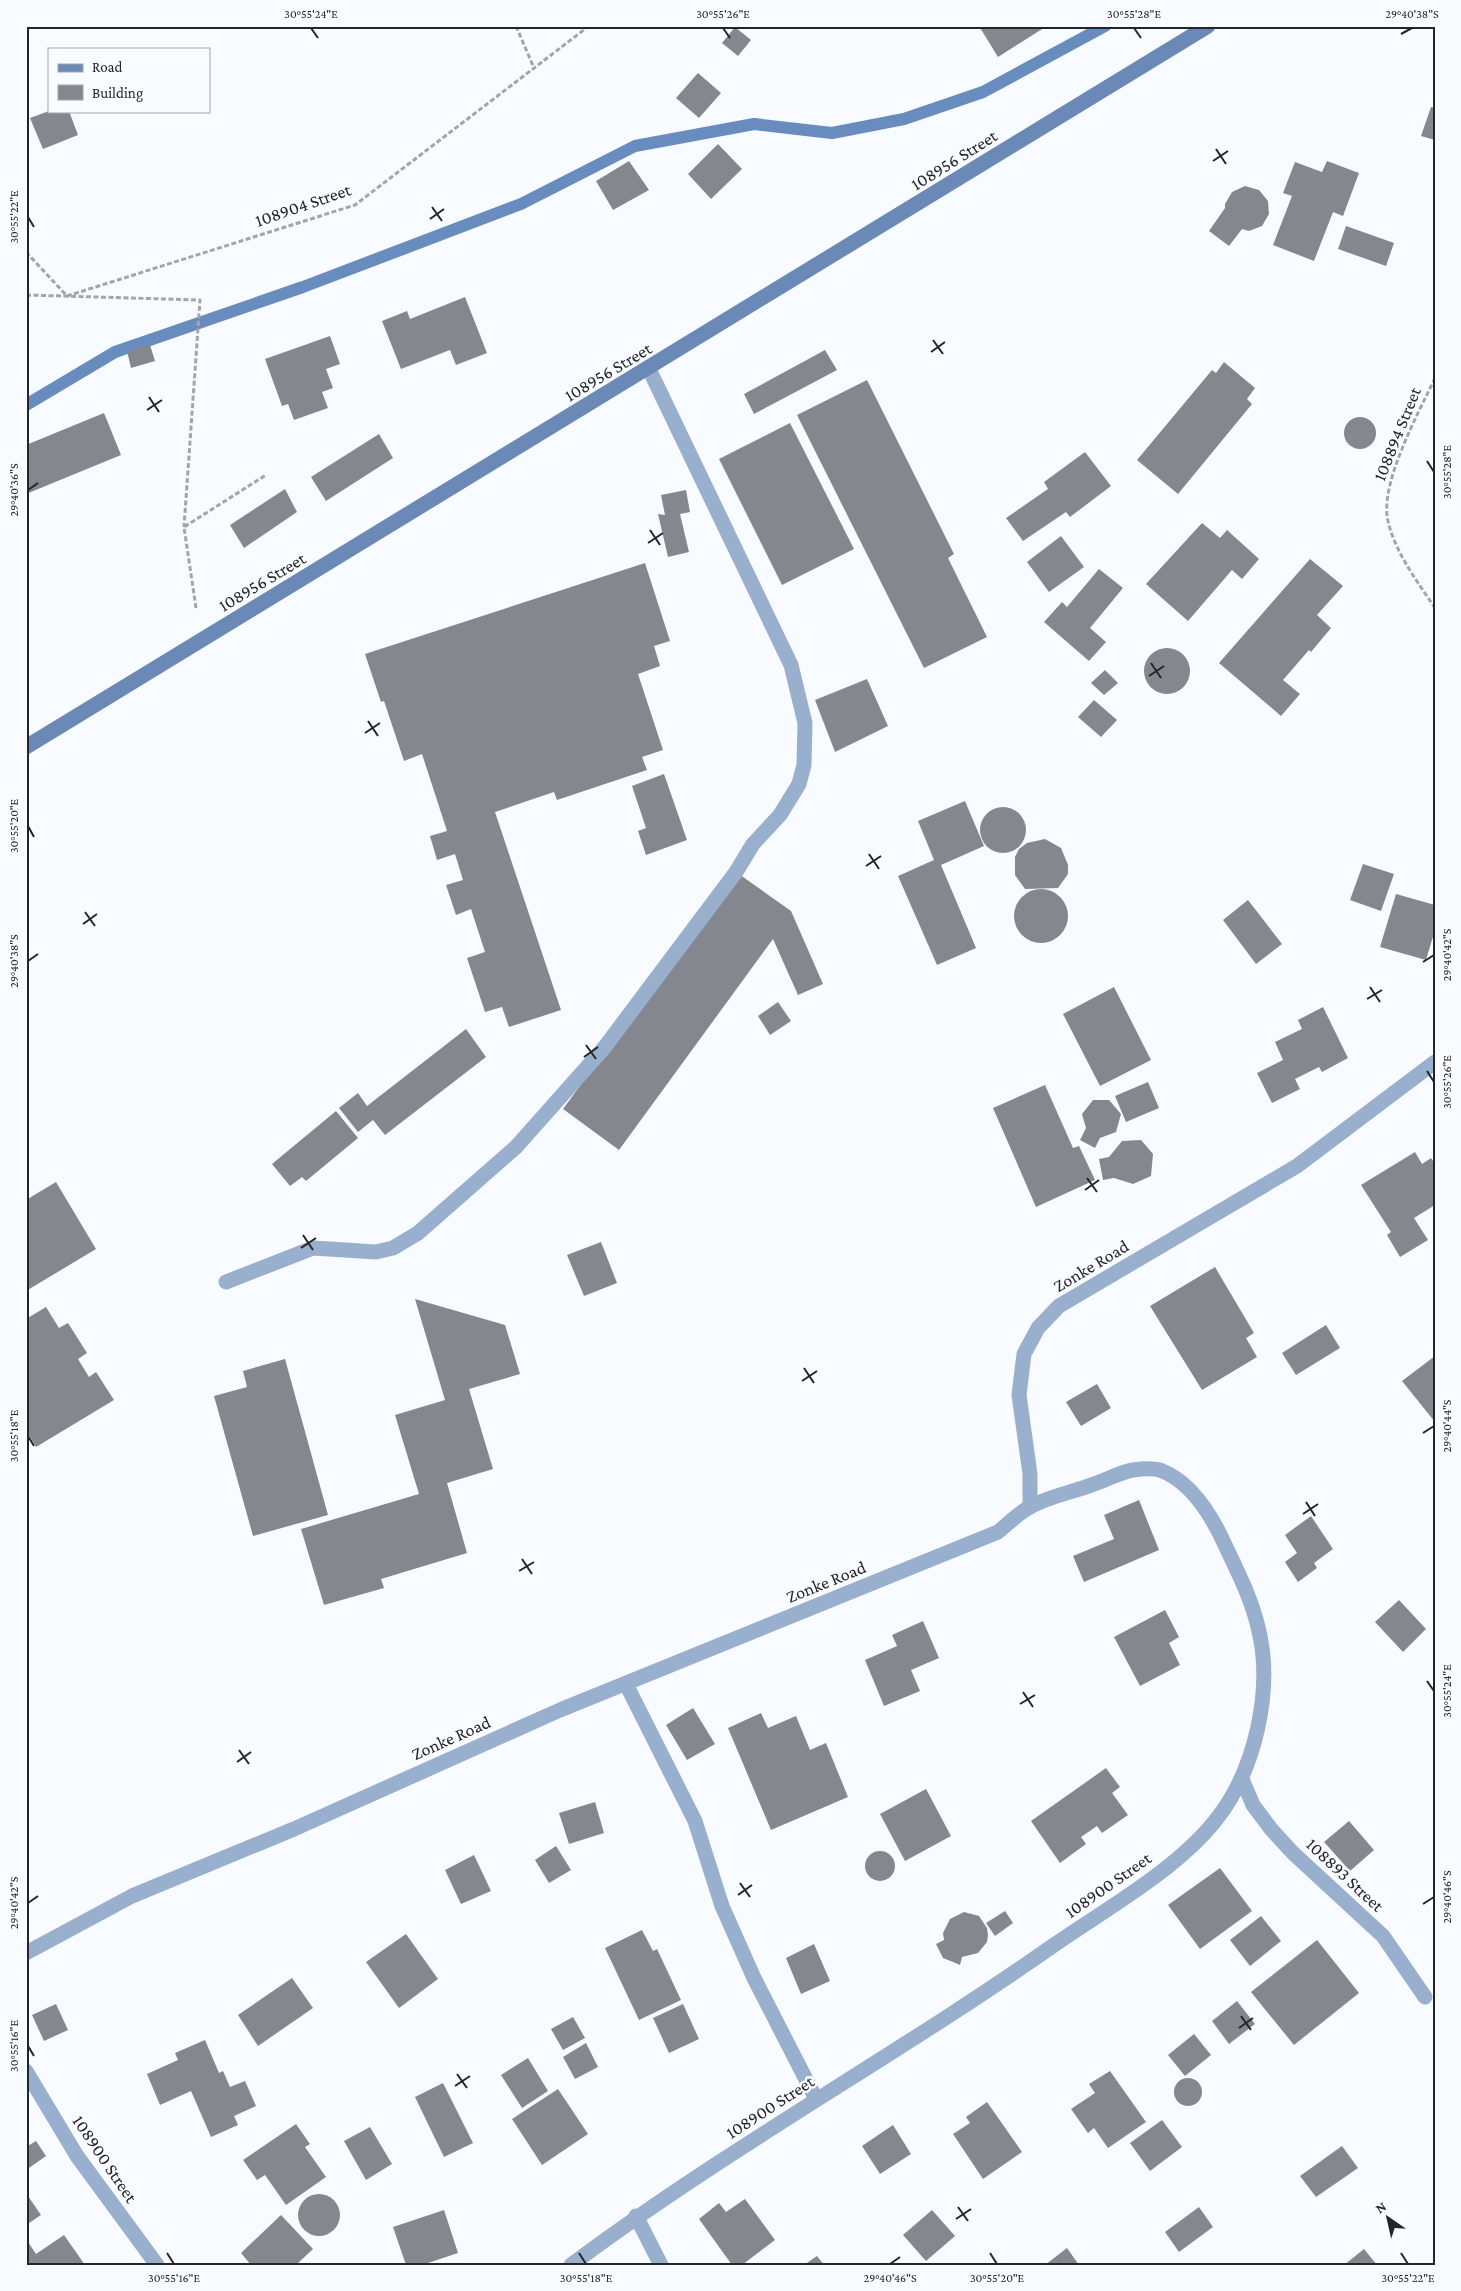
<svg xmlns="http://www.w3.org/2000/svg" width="1461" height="2291" viewBox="0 0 1461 2291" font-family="'Crimson Pro',serif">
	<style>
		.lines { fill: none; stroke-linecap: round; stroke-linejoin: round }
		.stream { stroke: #698cbe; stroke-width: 12 }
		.building { fill: #84888e }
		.path { stroke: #a3a6a9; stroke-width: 3; stroke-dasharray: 5 2.5; stroke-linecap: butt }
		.lane { stroke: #99afce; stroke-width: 15 }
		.street { stroke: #99afce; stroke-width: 15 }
		.secondary { stroke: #6a89b6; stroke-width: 15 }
		.ticks { fill: none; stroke: #242528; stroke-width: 2 }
		.labels { text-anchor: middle; stroke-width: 5; stroke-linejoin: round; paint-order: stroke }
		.street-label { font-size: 18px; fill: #242528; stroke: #f8fbff }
		.neatline { fill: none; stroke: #242528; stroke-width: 2 }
		.ticks-label { font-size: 12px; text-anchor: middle; fill: #242528 }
	</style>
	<rect width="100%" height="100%" fill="#f8fbff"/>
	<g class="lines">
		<!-- stream -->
		<path class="stream" d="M26,405L115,352L303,287L521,204L635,146L754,124L832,133L904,119L983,92L1105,26"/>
	</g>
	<!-- building -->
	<g class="building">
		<path d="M979,26H1047L998,57Z"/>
		<path d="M735,27L751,40L738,56L722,43Z"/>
		<path d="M698,73L721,93L699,118L676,98Z"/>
		<path d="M1431,107L1435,108V140L1421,136Z"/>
		<path d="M49,111H69L78,135L43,149L30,118Z"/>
		<path d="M718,144L742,169L711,199L688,174Z"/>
		<path d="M629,161L649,190L613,210L596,181Z"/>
		<path d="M1327,161L1359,173L1343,216L1333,212L1314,261L1273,245L1292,196L1283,193L1295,162L1322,172Z"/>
		<path d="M1245,186L1259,190L1268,201L1269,214L1262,226L1249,231L1242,229L1229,246L1209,231L1225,208V204L1232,192Z"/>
		<path d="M1346,226L1394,243L1386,266L1338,249Z"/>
		<path d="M465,297L487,353L456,365L450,350L401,369L382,321L407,311L410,319Z"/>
		<path d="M330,336L340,364L326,369L333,388L322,392L328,408L294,420L288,404L282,406L265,359Z"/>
		<path d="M150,345L155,361L131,368L127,351Z"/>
		<path d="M825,350L837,370L754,414L744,394Z"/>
		<path d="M1224,362L1255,388L1247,399L1252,404L1178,494L1137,460L1212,370L1216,373Z"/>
		<path d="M867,380L954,554L948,558L987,637L924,668L797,415Z"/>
		<path d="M104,413L121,455L26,494V445Z"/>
		<circle cx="1360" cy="433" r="16"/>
		<path d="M790,423L854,549L782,585L719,459Z"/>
		<path d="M379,434L393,458L326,501L311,477Z"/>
		<path d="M1085,452L1111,486L1070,517L1066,512L1023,541L1006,518L1048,489L1044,482Z"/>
		<path d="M285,489L297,512L244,548L230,525Z"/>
		<path d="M686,490L690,512L680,514L689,552L668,557L658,514L665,515L661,495Z"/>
		<path d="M1202,523L1220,538L1227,530L1259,559L1242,579L1232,570L1188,621L1146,584Z"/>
		<path d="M1061,536L1084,567L1049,592L1027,562Z"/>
		<path d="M1310,559L1343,586L1317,615L1331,628L1311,652L1309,650L1283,680L1300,694L1281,716L1219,663Z"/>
		<path d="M645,563L670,641L654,646L660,666L638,674L663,750L642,757L647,770L557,800L554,792L495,812L561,1010L509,1027L502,1007L485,1012L467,958L485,952L471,909L456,915L446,885L463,880L455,854L437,860L430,836L447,831L422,754L404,761L384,701L381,702L365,654Z"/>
		<path d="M1099,569L1123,588L1090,628L1106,642L1089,661L1044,622L1062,602L1067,607Z"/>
		<circle cx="1167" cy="671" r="23"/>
		<path d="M1105,670L1118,683L1104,695L1091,683Z"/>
		<path d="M867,679L888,726L835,752L815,700Z"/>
		<path d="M1094,700L1117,720L1101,737L1078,717Z"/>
		<path d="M664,774L687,840L646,855L638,831L646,828L632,786Z"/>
		<path d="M965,801L984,846L941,865L976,948L937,965L898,876L934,860L918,821Z"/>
		<circle cx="1003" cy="830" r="23"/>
		<path d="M1045,839L1061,848L1068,865V874L1058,888L1025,889L1015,875V857L1019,849L1027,843Z"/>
		<path d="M1363,864L1394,874L1381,911L1350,900Z"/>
		<path d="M736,872L791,911L823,984L798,995L773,939L619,1150L563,1109Z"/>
		<circle cx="1041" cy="916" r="27"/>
		<path d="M1396,894L1435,905V930L1426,960L1380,947Z"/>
		<path d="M1248,900L1282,944L1256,964L1223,920Z"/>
		<path d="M1114,987L1151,1060L1100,1086L1063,1014Z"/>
		<path d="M778,1002L791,1021L770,1035L758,1016Z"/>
		<path d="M1323,1007L1348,1058L1322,1072L1319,1067L1295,1079L1300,1089L1272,1103L1257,1073L1283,1060L1275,1042L1302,1029L1298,1020Z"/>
		<path d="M466,1029L486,1057L385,1135L373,1120L358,1132L339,1108L358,1093L367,1106Z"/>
		<path d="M1148,1082L1159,1108L1126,1122L1115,1096Z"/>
		<path d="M1045,1085L1073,1148L1079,1146L1095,1180L1036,1207L993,1108Z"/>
		<path d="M1093,1100H1109L1121,1114L1116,1132L1100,1138L1095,1148L1080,1140L1086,1128L1082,1114Z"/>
		<path d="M336,1111L358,1138L306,1181L302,1177L290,1186L272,1164Z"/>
		<path d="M1141,1140L1153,1154L1151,1176L1133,1184L1114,1178L1103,1180L1099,1159L1109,1157L1122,1141Z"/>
		<path d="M1415,1152L1422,1164L1431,1158L1435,1164V1205L1414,1218L1428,1240L1400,1257L1387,1235L1391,1232L1361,1185Z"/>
		<path d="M56,1182L96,1249L26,1291V1200Z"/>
		<path d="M601,1242L617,1283L584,1296L567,1255Z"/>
		<path d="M1215,1267L1254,1333L1246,1338L1257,1357L1202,1390L1150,1306Z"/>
		<path d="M415,1299L505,1325L520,1374L469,1389L493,1469L447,1483L467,1553L381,1579L384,1588L324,1605L301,1529L419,1494L395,1415L445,1400Z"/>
		<path d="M46,1307L59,1328L68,1323L87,1353L78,1359L89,1377L96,1372L114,1400L36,1447L26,1430V1319Z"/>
		<path d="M1326,1325L1340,1348L1296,1375L1282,1353Z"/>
		<path d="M1435,1356V1422L1402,1381Z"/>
		<path d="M285,1359L328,1515L253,1536L214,1396L247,1387L243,1371Z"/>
		<path d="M1097,1384L1111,1408L1081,1426L1066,1402Z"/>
		<path d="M1139,1500L1159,1550L1084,1582L1073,1556L1114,1539L1104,1515Z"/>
		<path d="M1311,1516L1333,1549L1314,1563L1317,1568L1298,1582L1285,1562L1297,1553L1285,1535Z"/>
		<path d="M1399,1600L1426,1629L1403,1652L1375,1622Z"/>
		<path d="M1165,1610L1179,1637L1169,1643L1180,1665L1140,1686L1114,1637Z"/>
		<path d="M923,1621L939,1658L911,1670L920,1691L884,1706L865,1660L897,1646L892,1635Z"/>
		<path d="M693,1708L715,1744L687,1760L666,1725Z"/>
		<path d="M761,1713L768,1728L796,1716L810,1750L826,1743L848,1797L771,1830L728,1728Z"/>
		<path d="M1106,1768L1120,1787L1112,1793L1128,1815L1102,1833L1097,1826L1081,1837L1086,1844L1060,1863L1031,1821Z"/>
		<path d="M926,1789L951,1836L905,1861L880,1814Z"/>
		<path d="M595,1802L604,1833L569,1844L559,1813Z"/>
		<path d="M1349,1821L1374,1850L1350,1871L1324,1842Z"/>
		<path d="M556,1846L571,1870L549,1883L535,1860Z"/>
		<circle cx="880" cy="1866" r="15"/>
		<path d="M474,1855L491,1891L461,1904L445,1870Z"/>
		<path d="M1220,1868L1252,1911L1200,1949L1168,1905Z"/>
		<path d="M1005,1911L1013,1923L995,1936L986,1923Z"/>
		<path d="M964,1912L979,1916L987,1928L988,1935L987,1942L978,1953L962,1957L960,1965L958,1964L943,1958L936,1944L944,1940L943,1933L950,1919Z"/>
		<path d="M1261,1916L1281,1941L1250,1966L1230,1940Z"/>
		<path d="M642,1930L653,1951L657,1949L681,2000L639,2020L605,1948Z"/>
		<path d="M406,1934L438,1979L399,2008L366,1962Z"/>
		<path d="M1317,1940L1359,1993L1294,2045L1251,1992Z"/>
		<path d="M814,1944L830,1981L801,1994L786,1958Z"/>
		<path d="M292,1978L313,2008L258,2046L238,2015Z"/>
		<path d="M1237,2001L1255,2024L1229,2044L1212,2021Z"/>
		<path d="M56,2004L68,2030L44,2041L32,2015Z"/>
		<path d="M683,2004L699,2039L669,2053L653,2018Z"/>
		<path d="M573,2017L585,2038L563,2050L551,2029Z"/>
		<path d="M1194,2034L1211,2055L1185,2076L1168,2055Z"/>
		<path d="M205,2040L219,2073L223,2071L230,2087L245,2081L256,2106L234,2116L238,2125L211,2137L191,2091L160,2105L147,2074L178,2060L175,2053Z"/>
		<path d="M586,2043L598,2067L575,2079L563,2057Z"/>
		<path d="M528,2058L548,2091L522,2108L501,2075Z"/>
		<path d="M1110,2071L1146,2122L1108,2148L1094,2128L1088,2133L1071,2109L1095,2093L1089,2084Z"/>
		<circle cx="1188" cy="2092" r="14"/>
		<path d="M443,2083L473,2143L444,2157L415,2097Z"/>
		<path d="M558,2089L588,2134L542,2165L512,2119Z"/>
		<path d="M987,2102L1022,2152L983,2179L953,2134L970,2123L966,2117Z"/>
		<path d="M1162,2120L1182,2147L1150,2171L1130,2143Z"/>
		<path d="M296,2124L310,2144L305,2147L326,2177L286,2205L265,2175L257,2180L243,2160Z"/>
		<path d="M893,2125L911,2154L880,2174L862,2146Z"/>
		<path d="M370,2127L392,2164L366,2180L344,2141Z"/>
		<path d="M36,2141L46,2156L26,2170V2147Z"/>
		<path d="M1342,2146L1358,2168L1316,2197L1300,2176Z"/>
		<path d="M26,2193L41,2215L26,2225Z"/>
		<circle cx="319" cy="2215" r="21"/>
		<path d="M745,2199L775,2240L742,2265H732L699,2219L719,2203L726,2212Z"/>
		<path d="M1199,2207L1213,2227L1179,2252L1165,2232Z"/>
		<path d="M444,2210L458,2253L422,2265H406L393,2227Z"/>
		<path d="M932,2210L955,2236L926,2261L903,2235Z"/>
		<path d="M281,2215L313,2249L296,2265H251L241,2253Z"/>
		<path d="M64,2235L85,2265H26V2239L36,2254Z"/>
		<path d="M1067,2248L1079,2265H1045Z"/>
		<path d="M1364,2249L1377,2265H1344Z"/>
		<path d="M817,2256L824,2265H804Z"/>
	</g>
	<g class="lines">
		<!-- path -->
		<g class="path">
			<path d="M516,26L534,68"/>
			<path d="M26,252L67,296L355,205L589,26"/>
			<path d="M26,295L200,300L184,527"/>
			<path d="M1435,378C1419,412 1379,484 1388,521C1395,552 1417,581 1435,608"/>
			<path d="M196,608L184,527L266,475"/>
		</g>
		<!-- lane -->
		<path class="lane" d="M226,1282L313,1248L376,1252L393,1248L418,1233L516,1147L604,1048L736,872L753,844L780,815L799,784L804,765L805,723L791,665L649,369"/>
		<!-- street -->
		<g class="street">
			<path d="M1030,1507V1474L1019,1395L1024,1354L1038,1328L1059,1306L1297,1166L1435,1062"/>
			<path d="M626,1684L695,1821L722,1906L754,1978L816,2099"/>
			<path d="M1242,1779L1253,1805L1271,1829L1293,1853L1383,1936L1425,1997"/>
			<path d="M26,1953L132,1896L294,1829L560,1710L998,1532C1008,1524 1018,1513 1030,1507C1049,1496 1074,1492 1094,1484C1107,1480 1120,1472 1133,1470C1140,1469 1153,1468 1160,1470C1192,1482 1212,1516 1225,1545C1238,1572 1251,1598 1258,1627C1274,1689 1255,1772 1215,1821C1176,1870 1106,1909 1054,1945C896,2056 726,2149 571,2265"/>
			<path d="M26,2071L77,2156L157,2265"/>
			<path d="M636,2216L661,2265"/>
		</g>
		<!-- secondary -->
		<path class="secondary" d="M26,747L1208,26"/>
	</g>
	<!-- ticks -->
	<path class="ticks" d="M311,28L318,38M723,28L730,38M1134,28L1141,38M1401,34L1412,28M1216,149L1226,164M1213,161L1228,151M432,207L442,221M28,217L34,227M430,219L444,209M933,340L943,354M931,352L945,342M149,397L159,412M147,410L162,400M1427,461L1434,472M28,490L38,483M650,530L660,545M648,543L663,533M1151,663L1161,678M1149,676L1164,666M368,721L378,736M365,733L380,723M28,826L34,837M869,854L879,869M866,866L881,856M85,912L95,926M83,924L97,914M28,961L38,954M1423,962L1434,955M1370,987L1380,1002M1367,999L1382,990M586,1045L596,1059M584,1057L598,1047M1427,1071L1434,1082M1087,1178L1097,1192M1085,1190L1099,1180M303,1235L313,1250M301,1248L316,1238M804,1368L814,1383M802,1381L817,1371M1423,1433L1434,1426M28,1436L34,1446M1306,1502L1315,1516M1303,1514L1318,1504M522,1559L532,1574M519,1571L534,1562M1427,1681L1434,1691M1023,1692L1033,1707M1020,1704L1035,1695M239,1750L249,1764M237,1762L251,1752M740,1883L750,1897M738,1895L752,1885M28,1903L38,1896M1423,1904L1434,1897M1241,2016L1251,2030M1239,2028L1253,2018M28,2046L34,2056M457,2074L467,2088M455,2086L470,2076M958,2207L968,2221M956,2219L971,2209M167,2253L174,2264M579,2253L586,2264M990,2253L997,2264M1401,2253L1408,2264M890,2264L900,2257"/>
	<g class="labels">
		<!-- street labels -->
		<g class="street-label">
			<text transform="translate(954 160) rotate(-32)" y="6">108956 Street</text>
			<text transform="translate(303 205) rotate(-19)" y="6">108904 Street</text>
			<text transform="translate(608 372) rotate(-31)" y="6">108956 Street</text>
			<text transform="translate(1397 434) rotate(-68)" y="6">108894 Street</text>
			<text transform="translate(262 582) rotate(-31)" y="6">108956 Street</text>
			<text transform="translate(1091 1266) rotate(-31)" y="6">Zonke Road</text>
			<text transform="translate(826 1582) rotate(-22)" y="6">Zonke Road</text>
			<text transform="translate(451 1738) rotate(-24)" y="6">Zonke Road</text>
			<text transform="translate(1345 1875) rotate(43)" y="6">108893 Street</text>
			<text transform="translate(1108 1885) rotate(-35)" y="6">108900 Street</text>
			<text transform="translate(770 2107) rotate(-33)" y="6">108900 Street</text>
			<text transform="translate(105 2159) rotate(56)" y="6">108900 Street</text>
		</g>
	</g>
	<!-- border -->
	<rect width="1461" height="2291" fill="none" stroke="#f8fbff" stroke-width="55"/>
	<!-- legend -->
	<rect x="48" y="48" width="162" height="65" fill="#f8fbff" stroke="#a3a5a9"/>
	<rect x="58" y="64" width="25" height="8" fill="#6a89b6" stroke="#a3a5a9"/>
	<text x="92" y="72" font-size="15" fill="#242528">Road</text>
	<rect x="58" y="85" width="25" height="15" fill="#84888e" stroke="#a3a5a9"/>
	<text x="92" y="98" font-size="15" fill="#242528">Building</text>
	<!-- north arrow -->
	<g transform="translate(1388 2218) rotate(326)" stroke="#f8fbff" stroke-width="4" paint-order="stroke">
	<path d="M0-4L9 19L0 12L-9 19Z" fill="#242528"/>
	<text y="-8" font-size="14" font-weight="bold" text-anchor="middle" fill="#242528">N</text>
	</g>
	<rect x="28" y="28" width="1406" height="2236" class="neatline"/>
	<g class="ticks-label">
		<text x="311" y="18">30°55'24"E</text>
		<text x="723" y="18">30°55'26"E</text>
		<text x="1134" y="18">30°55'28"E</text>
		<text x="1412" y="18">29°40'38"S</text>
		<text transform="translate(14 217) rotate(-90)" y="4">30°55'22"E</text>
		<text transform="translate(1447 472) rotate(-90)" y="4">30°55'28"E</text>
		<text transform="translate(14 490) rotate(-90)" y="4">29°40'36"S</text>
		<text transform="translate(14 826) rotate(-90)" y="4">30°55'20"E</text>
		<text transform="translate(1447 955) rotate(-90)" y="4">29°40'42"S</text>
		<text transform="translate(14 961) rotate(-90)" y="4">29°40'38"S</text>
		<text transform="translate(1447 1082) rotate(-90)" y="4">30°55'26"E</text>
		<text transform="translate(1447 1426) rotate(-90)" y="4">29°40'44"S</text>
		<text transform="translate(14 1436) rotate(-90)" y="4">30°55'18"E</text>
		<text transform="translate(1447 1691) rotate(-90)" y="4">30°55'24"E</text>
		<text transform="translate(1447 1897) rotate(-90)" y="4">29°40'46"S</text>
		<text transform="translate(14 1903) rotate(-90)" y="4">29°40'42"S</text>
		<text transform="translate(14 2046) rotate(-90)" y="4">30°55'16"E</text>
		<text x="174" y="2282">30°55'16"E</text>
		<text x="586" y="2282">30°55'18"E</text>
		<text x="890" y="2282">29°40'46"S</text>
		<text x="997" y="2282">30°55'20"E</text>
		<text x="1408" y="2282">30°55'22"E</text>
	</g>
</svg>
